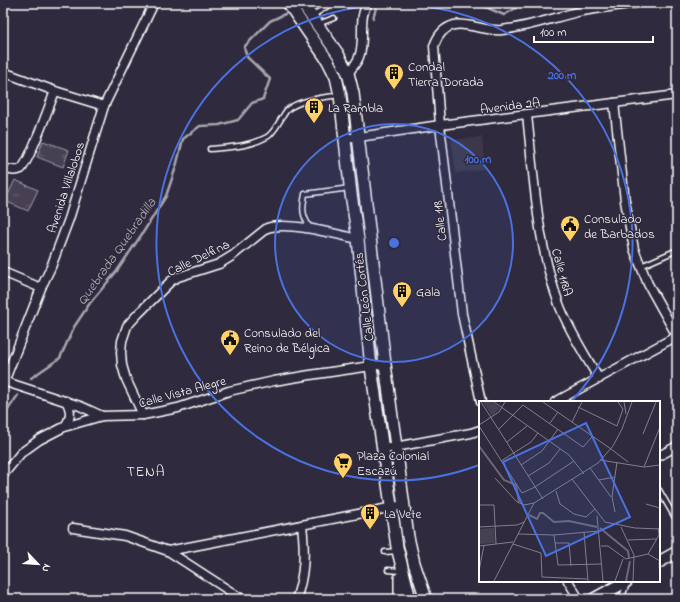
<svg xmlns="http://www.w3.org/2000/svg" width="680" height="602" viewBox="0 0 680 602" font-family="'Indie Flower',sans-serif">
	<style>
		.built { fill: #3c3749 }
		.grass { fill: url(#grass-tufts); stroke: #a2a0a8 }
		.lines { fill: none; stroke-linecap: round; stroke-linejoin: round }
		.stream { stroke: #a7a6ad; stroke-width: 2.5 }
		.lane-casing { stroke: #fff; stroke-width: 7 }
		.street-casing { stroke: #fff; stroke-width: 11 }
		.secondary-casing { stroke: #fff; stroke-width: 14 }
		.lane { stroke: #2f2a3d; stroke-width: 4 }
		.street { stroke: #2f2a3d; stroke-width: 8 }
		.secondary { stroke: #2f2a3d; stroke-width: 11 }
		.ring { fill: none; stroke: #4a71e0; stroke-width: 2 }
		.labels { text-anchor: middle; stroke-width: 3; stroke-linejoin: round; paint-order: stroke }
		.poi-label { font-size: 13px; fill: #fff; stroke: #2f2a3d; text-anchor: start }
		.street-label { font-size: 13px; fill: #fff; stroke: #2f2a3d }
		.water-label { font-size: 14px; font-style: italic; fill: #b6b4bb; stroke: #2f2a3d }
		.neighbourhood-label { font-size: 14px; letter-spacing: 1px; fill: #fff; stroke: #2f2a3d }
		.inset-river { fill: none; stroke: #6d6a77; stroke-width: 2 }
		.inset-road { fill: none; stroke: #827f8b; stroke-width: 1 }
		.view { fill: #4a71e0; fill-opacity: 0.15; stroke: #4a71e0; stroke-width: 2 }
		.inset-edge { fill: none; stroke: #fff; stroke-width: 2 }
		.centre { fill: #4a71e0; stroke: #2f2a3d; stroke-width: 2 }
		.ring-label { font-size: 12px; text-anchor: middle; font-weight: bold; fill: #4a71e0; stroke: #2f2a3d; stroke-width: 3; stroke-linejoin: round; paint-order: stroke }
	</style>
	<defs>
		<pattern id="grass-tufts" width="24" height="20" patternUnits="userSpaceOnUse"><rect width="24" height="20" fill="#464152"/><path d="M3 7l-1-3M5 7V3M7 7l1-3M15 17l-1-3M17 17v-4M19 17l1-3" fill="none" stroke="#625e6c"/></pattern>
	</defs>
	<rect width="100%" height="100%" fill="#2f2a3d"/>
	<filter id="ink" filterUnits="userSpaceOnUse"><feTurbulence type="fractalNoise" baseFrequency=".025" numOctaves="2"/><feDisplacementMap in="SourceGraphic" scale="8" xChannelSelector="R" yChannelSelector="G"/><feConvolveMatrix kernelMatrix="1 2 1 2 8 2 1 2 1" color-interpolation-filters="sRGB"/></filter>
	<g filter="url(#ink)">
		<!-- built -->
		<path class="built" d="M482,137L485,169L456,173L451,140Z"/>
		<!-- grass -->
		<g class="grass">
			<path d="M43,141L69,150L63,167L37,157Z"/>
			<path d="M15,180L38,190L28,211L5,201Z"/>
		</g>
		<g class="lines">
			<!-- stream -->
			<g class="stream">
				<path d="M469,3L488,8L504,15L516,8L517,3"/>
				<path d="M373,18L377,5L379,3"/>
				<path d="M31,378L60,358L74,327L90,303L117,271L144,231L166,196L176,167L183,139L200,126L219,125L238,120L252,103L263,99L270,79L247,57L244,47L270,21L289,12"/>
				<path d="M3,415L5,414L18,395"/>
			</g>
			<defs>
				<g id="lane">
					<path d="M312,16L332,3"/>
					<path d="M318,24L334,18"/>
					<path d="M210,149C231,147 248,147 267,137C275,133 281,117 287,110C298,100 325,97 340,95"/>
					<path d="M311,229C302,216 302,209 305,194L350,188"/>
					<path d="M641,266L675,251"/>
					<path d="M659,490L677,521"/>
					<path d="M385,552L398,551"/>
					<path d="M388,570L400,571"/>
					<path d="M621,599L627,584"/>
				</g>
				<g id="street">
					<path d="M3,72L55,91L104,106"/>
					<path d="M348,73C352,68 357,63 359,57C366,40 357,18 368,3"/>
					<path d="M614,103L625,201L634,249L648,284L677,336"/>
					<path d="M527,115C534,178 537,244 559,304C568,329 585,355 599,379"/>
					<path d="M345,139L440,125L677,95"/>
					<path d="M3,168C9,170 15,172 21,169C29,163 50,104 55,91"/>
					<path d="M3,272L41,288"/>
					<path d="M3,381L80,406L102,416"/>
					<path d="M4,382L41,288L51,267L69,219L104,106L154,3"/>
					<path d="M481,402L462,314L440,125L434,46C437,37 443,28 454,25C468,22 485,32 502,30C529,27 555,17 582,11C600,8 618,6 636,3"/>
					<path d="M555,402L677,336"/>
					<path d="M143,415L126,379L122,365L121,352L122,341L127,326L138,314L171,281L178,277L219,264L232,256L267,228C288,221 335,234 358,239"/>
					<path d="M64,427C71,419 72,411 66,401"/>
					<path d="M384,449L471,433L480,430"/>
					<path d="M659,456L677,446"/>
					<path d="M3,475L21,453L39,440L64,427L102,416L143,415L178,408L229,391L274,381L310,375L385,364"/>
					<path d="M73,528L125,536L168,551L242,599"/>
					<path d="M168,551L404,505"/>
					<path d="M568,581L579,599"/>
					<path d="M296,599C305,574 305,551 302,525"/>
				</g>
				<g id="secondary">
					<path d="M288,3L328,61L336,77L340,95L351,194L358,239L371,367L397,547L410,599"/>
					<path d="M302,3L338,54L348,73L353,93L385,364L408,537L414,563L426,599"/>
					<path d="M659,562L677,552"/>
					<path d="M400,599V578"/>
					<path d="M594,599L627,581"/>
				</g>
			</defs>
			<!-- lane casing -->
			<use href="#lane" class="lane-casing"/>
			<!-- street casing -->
			<use href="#street" class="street-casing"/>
			<!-- secondary casing -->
			<use href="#secondary" class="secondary-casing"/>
			<!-- lane -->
			<use href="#lane" class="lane"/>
			<!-- street -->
			<use href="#street" class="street"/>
			<!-- secondary -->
			<use href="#secondary" class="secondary"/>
		</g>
	</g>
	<!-- distance rings -->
	<circle cx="394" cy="243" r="119" fill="#4a71e0" fill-opacity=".12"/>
	<g class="ring">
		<circle cx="394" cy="243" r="119"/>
		<path d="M479 465A238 238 0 1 1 572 401"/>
	</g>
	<!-- icons -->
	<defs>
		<symbol id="building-pin" viewBox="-11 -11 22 30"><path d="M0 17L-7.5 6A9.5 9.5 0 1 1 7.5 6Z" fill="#ffd166" stroke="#2f2a3d"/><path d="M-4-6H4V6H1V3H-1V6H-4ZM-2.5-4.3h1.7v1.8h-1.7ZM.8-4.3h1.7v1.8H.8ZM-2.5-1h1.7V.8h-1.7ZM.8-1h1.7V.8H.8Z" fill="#111"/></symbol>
		<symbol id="civic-pin" viewBox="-11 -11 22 30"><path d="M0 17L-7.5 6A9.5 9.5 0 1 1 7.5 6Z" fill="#ffd166" stroke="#2f2a3d"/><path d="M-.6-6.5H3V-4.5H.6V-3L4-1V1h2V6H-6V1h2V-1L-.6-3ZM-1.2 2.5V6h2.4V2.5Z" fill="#111"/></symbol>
		<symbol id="supermarket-pin" viewBox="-11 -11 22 30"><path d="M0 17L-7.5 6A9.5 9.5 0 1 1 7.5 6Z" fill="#ffd166" stroke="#2f2a3d"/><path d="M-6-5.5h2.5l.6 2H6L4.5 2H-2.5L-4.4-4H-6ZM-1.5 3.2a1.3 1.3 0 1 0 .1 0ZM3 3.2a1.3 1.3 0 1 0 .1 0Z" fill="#111"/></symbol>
	</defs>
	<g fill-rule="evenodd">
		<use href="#building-pin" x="383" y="62" width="22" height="30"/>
		<use href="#building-pin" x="303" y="96" width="22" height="30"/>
		<use href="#civic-pin" x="559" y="214" width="22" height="30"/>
		<use href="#building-pin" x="391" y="280" width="22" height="30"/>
		<use href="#civic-pin" x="219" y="328" width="22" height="30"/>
		<use href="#supermarket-pin" x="332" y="451" width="22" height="30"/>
		<use href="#building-pin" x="359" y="502" width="22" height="30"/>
	</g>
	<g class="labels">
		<!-- poi labels -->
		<g class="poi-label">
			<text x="408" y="71">Condal<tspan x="408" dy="15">Tierra Dorada</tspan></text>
			<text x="328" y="112">La Rambla</text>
			<text x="584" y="223">Consulado<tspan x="584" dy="15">de Barbados</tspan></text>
			<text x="416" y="296">Gala</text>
			<text x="244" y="337">Consulado del<tspan x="244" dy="15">Reino de Bélgica</tspan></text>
			<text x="357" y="460">Plaza Colonial<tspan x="357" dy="15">Escazú</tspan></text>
			<text x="384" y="518">La Vete</text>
		</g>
		<!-- street labels -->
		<g class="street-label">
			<text transform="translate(510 105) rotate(-7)" y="5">Avenida 2A</text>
			<text transform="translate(65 187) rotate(-72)" y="5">Avenida Villalobos</text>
			<text transform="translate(439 221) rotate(-97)" y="5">Calle 118</text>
			<text transform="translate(198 257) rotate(-26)" y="5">Calle Delfina</text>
			<text transform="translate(563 272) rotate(75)" y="5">Calle 118A</text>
			<text transform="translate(363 297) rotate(-97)" y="5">Calle León Cortés</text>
			<text transform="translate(182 391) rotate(-15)" y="5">Calle Vista Alegre</text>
		</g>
		<!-- water labels -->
		<g class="water-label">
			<text transform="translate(116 251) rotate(-55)" y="5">Quebrada Quebradilla</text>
		</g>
		<!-- neighbourhood labels -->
		<g class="neighbourhood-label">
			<text x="146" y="476">TENA</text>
		</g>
	</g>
	<!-- overview -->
	<g transform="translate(479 401)">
		<rect width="181" height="181" fill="#2f2a3d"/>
		<path d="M4,1H14L21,7L13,15Z" fill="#464152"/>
		<path d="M15,127L16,142L1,143L0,128Z" fill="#464152"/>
		<path class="inset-river" d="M0,45L25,79L37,84L40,101M50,114L58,118L61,112H64L75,121L90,120L118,126M121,127L149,150L150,157M147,180L151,160"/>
		<path class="inset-road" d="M2,1L64,98M15,1L90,54L105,73M64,1L132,48M145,1L147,13M99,6L138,25L144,8L139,1M93,21L103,1M71,22L79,11M0,24L20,11L26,1M0,25L43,92L56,86L95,60M20,28L44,4L104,46L113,36M143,28L153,1M164,33L177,1M28,41L48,25M132,48L149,61M121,59L165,66L181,64M22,60L52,41L59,32M42,64L63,50L79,28M165,66L181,26M111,67L132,96M49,75L70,62L81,48M16,77L38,101L45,104L55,102M93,78L126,121L156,127L181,128M120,79L136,76M77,90L81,103L95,113L107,116L116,108M167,103L181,107M0,104H15L17,143M136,111L133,96L138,61M118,115L124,180M0,126L38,124L45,121M142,126L155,154L154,180M105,131L109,180M39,133L75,134L120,130M75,134L79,164L122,163M149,139L177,138M76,142H90L92,165M34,143L62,152L63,176L108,178M0,145L34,141M122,145H129L147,158L169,153L181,160M169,153L180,134L179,127M180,161L181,180M0,170L5,144M15,180L55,102L119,62L134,45L143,28M136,180L144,158"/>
		<path class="view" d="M107,22L151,116L67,155L24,61Z"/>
		<rect width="181" height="181" class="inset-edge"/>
	</g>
	<circle cx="394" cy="243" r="6" class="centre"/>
	<g class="ring-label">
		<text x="562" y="79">200 m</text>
		<text x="478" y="163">100 m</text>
	</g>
	<!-- margin -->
	<rect width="680" height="602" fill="none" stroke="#2f2a3d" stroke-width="16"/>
	<rect x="8" y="8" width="664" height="586" fill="none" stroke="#fff" stroke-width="1.5" filter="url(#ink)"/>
	<!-- north arrow -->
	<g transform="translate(38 564) rotate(115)" stroke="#2f2a3d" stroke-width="3" paint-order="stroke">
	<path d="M0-3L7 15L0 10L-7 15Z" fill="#ffffff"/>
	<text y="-6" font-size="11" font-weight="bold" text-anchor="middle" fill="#ffffff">N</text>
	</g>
	<!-- scale -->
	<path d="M534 36v6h119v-6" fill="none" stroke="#ffffff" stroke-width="2"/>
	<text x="540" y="36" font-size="12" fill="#ffffff" stroke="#2f2a3d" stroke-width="3" paint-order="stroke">100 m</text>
</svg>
